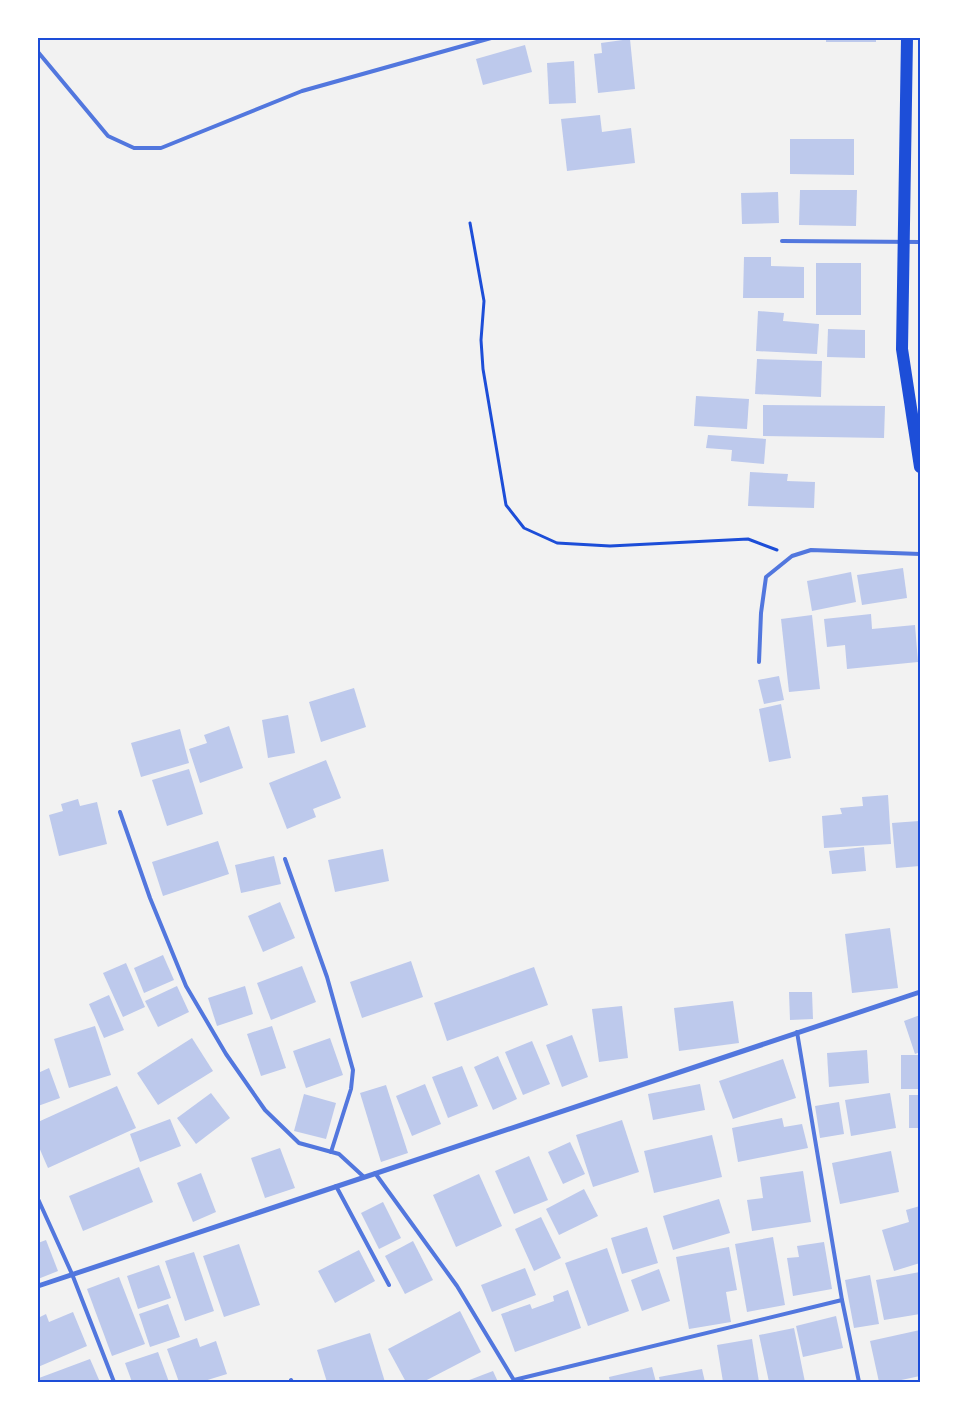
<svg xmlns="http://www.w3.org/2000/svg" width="958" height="1420" viewBox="0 0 958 1420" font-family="Merriweather,serif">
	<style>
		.building { fill: #bdc9ec }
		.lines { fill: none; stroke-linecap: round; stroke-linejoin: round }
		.path { stroke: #1d4ed8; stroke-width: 3 }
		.service { stroke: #5277de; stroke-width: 4 }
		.minor { stroke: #5277de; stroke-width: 5 }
		.primary { stroke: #1d4ed8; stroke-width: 12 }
		.neatline { fill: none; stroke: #1d4ed8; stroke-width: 2 }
	</style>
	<rect width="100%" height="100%" fill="#f2f2f2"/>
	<!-- building -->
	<g class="building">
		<rect x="826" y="38" width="50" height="4"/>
		<path d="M630,39L635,89L598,93L594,54L602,53L601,43Z"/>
		<path d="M525,45L532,72L483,85L476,59Z"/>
		<path d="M574,61L576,103L549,104L547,63Z"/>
		<path d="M600,115L602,132L631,128L635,163L567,171L561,119Z"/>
		<path d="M790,139H854V175L790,174Z"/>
		<path d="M800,190H857L856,226L799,225Z"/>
		<path d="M778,192L779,223L742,224L741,193Z"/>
		<path d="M744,257H771V266L804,267V298H743Z"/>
		<rect x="816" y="263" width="45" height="52"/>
		<path d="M758,311L784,313L783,321L819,324L817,354L756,351Z"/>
		<path d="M828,329L865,330V358L827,357Z"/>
		<path d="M757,359L822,361L821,397L755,394Z"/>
		<path d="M696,396L749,399L747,429L694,426Z"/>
		<path d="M763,405L885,406L884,438L763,436Z"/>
		<path d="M708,435L766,439L764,464L731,461L732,450L706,448Z"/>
		<path d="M750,472L788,474L787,481L815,482L814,508L748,506Z"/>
		<path d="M903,568L907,598L862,605L857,575Z"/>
		<path d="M851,572L856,602L812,611L807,581Z"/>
		<path d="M871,614L872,629L915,625L918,662L847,669L845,645L827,647L824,619Z"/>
		<path d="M812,615L820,689L789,692L781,619Z"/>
		<path d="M779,676L784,700L764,704L758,680Z"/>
		<path d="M354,688L366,727L321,742L309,702Z"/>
		<path d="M781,704L791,758L769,762L759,709Z"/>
		<path d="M288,715L295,753L268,758L262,720Z"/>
		<path d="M229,726L243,768L200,783L189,749L207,743L204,735Z"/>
		<path d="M180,729L189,763L141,777L131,743Z"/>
		<path d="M326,760L341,798L313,809L316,817L287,829L269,783Z"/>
		<path d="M189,769L203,814L167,826L152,780Z"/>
		<path d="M888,795L891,844L824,848L822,816L842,814L840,808L863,806L862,797Z"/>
		<path d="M78,799L80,806L97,802L107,844L59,856L49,815L63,811L61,804Z"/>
		<path d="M918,808H920V866L896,868L892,823L919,821Z"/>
		<path d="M218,841L229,874L163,896L152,862Z"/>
		<path d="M864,847L866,871L832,874L829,851Z"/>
		<path d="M383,849L389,881L335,892L328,860Z"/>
		<path d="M274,856L281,884L241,893L235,865Z"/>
		<path d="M280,902L295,938L263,952L248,916Z"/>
		<path d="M890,928L898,988L852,993L845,934Z"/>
		<path d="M163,955L174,980L144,993L134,968Z"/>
		<path d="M411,961L423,997L362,1018L350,982Z"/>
		<path d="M126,963L145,1007L123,1017L103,973Z"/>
		<path d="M302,966L316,1002L271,1020L257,983Z"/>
		<path d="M534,967L548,1005L447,1041L434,1003Z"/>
		<path d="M177,986L189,1012L158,1027L145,1001Z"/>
		<path d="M245,986L253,1014L217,1026L208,998Z"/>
		<path d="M789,992H812L813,1019L790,1020Z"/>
		<path d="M109,995L124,1030L104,1038L89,1004Z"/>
		<path d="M733,1001L739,1043L679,1051L674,1008Z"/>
		<path d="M622,1006L628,1058L599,1062L592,1009Z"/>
		<path d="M920,1015V1052L915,1054L904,1021Z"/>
		<path d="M95,1026L111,1075L69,1088L54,1039Z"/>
		<path d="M272,1026L286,1068L261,1076L247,1034Z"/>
		<path d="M572,1035L588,1077L562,1087L546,1045Z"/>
		<path d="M192,1038L213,1071L158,1105L137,1073Z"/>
		<path d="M330,1038L343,1075L306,1088L293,1051Z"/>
		<path d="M532,1041L550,1084L523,1095L505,1052Z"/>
		<path d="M867,1050L869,1083L829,1087L827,1053Z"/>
		<rect x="901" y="1055" width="19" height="34"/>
		<path d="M498,1056L517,1099L493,1110L474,1067Z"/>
		<path d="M783,1059L796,1098L733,1119L719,1081Z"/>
		<path d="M462,1066L478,1106L448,1118L432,1077Z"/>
		<path d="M49,1068L60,1098L38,1106V1073Z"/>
		<path d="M425,1084L441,1124L412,1136L396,1096Z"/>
		<path d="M700,1084L705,1110L653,1120L648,1094Z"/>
		<path d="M386,1085L408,1153L381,1162L360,1093Z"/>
		<path d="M117,1086L136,1128L48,1168L38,1145V1122Z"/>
		<path d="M211,1093L230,1118L196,1144L177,1118Z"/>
		<path d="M890,1093L896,1128L851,1136L845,1100Z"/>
		<path d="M304,1094L336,1103L326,1139L294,1131Z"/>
		<rect x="909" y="1095" width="11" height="33"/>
		<path d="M839,1102L844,1134L820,1138L815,1106Z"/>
		<path d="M782,1118L784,1127L802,1124L808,1148L738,1162L732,1128Z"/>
		<path d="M170,1119L181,1146L140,1162L130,1134Z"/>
		<path d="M622,1120L639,1172L593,1187L576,1135Z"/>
		<path d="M712,1135L722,1177L654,1193L644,1151Z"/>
		<path d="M570,1142L585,1174L563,1184L548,1152Z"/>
		<path d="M280,1148L295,1188L265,1198L251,1158Z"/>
		<path d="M891,1151L899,1192L840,1204L832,1163Z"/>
		<path d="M529,1156L548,1200L514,1214L495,1171Z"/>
		<path d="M139,1167L153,1202L83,1231L69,1196Z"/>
		<path d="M803,1171L811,1222L752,1231L747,1200L763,1198L760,1177Z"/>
		<path d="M201,1173L216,1212L193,1222L177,1183Z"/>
		<path d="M479,1174L502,1226L456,1247L433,1195Z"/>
		<path d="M584,1189L598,1216L559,1235L546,1209Z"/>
		<path d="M719,1199L730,1233L673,1250L663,1216Z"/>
		<path d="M383,1202L401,1238L379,1249L361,1213Z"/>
		<path d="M920,1206V1263L894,1271L882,1230L909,1222L906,1210Z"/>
		<path d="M541,1217L561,1258L534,1271L515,1229Z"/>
		<path d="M647,1227L658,1263L622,1274L611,1238Z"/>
		<path d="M773,1237L785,1305L747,1312L735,1244Z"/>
		<path d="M46,1240L58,1271L38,1279V1243Z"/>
		<path d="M413,1241L433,1280L405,1294L385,1256Z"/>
		<path d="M824,1242L832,1289L793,1296L787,1258L799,1257L797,1246Z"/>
		<path d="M239,1244L260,1305L224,1317L203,1256Z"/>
		<path d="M729,1247L737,1290L726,1292L731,1322L689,1329L676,1257Z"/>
		<path d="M607,1248L629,1311L588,1326L565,1263Z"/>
		<path d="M359,1250L375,1281L335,1303L318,1271Z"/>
		<path d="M194,1252L214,1311L185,1321L165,1261Z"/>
		<path d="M159,1265L171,1298L138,1309L127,1276Z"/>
		<path d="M525,1268L536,1295L492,1312L481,1285Z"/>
		<path d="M659,1269L670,1301L642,1311L631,1280Z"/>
		<path d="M920,1272V1314L884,1320L876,1280Z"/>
		<path d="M870,1275L879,1324L854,1328L845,1280Z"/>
		<path d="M119,1277L145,1344L112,1356L87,1289Z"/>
		<path d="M568,1290L581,1328L515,1352L501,1314L530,1304L532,1309L554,1301L553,1296Z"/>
		<path d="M168,1304L180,1337L150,1347L139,1314Z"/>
		<path d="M460,1311L481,1352L423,1382H406L388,1349Z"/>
		<path d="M73,1312L87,1346L38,1367V1318L46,1314L49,1322Z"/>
		<path d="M836,1316L843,1348L803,1357L796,1326Z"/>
		<path d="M794,1328L805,1382H769L759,1335Z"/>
		<path d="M920,1330V1376L892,1382H879L870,1341Z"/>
		<path d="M370,1333L385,1382H327L317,1350Z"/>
		<path d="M197,1338L200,1347L216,1341L227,1374L201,1382H179L167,1349Z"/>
		<path d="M752,1339L759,1382H723L717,1345Z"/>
		<path d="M158,1352L169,1382H132L125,1363Z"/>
		<path d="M90,1359L100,1382H41L39,1378Z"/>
		<path d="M652,1367L656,1382H610L609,1377Z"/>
		<path d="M702,1369L705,1382H660L659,1377Z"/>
		<path d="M493,1371L498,1382H464Z"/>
	</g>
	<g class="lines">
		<!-- path -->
		<path class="path" d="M470,223L484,301L481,340L483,369L506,505L524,528L557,543L610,546L748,539L777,550"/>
		<!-- service -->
		<g class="service">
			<path d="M38,52L108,136L134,148H161L302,91L491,38"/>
			<path d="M782,241L920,242"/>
			<path d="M759,662L761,613L766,577L792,556L811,550L920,554"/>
			<path d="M120,812L150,898L186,986L226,1054L265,1110L299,1143L339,1154L364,1177"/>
			<path d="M285,859L327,977L353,1070L351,1089L331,1152"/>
			<path d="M797,1032L842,1300L859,1382"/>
			<path d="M375,1173L457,1286L515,1382"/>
			<path d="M336,1186L389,1285"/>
			<path d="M38,1199L72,1274L114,1382"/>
			<path d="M291,1380L292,1382"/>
			<path d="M514,1380L842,1300"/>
		</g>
		<!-- minor -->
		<path class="minor" d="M38,1286L920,992"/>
		<!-- primary -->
		<path class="primary" d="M907,38L902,349L920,467"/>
	</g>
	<!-- border -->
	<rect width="958" height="1420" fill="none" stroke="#ffffff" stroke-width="78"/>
	<rect x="39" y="39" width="880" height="1342" class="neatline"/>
</svg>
